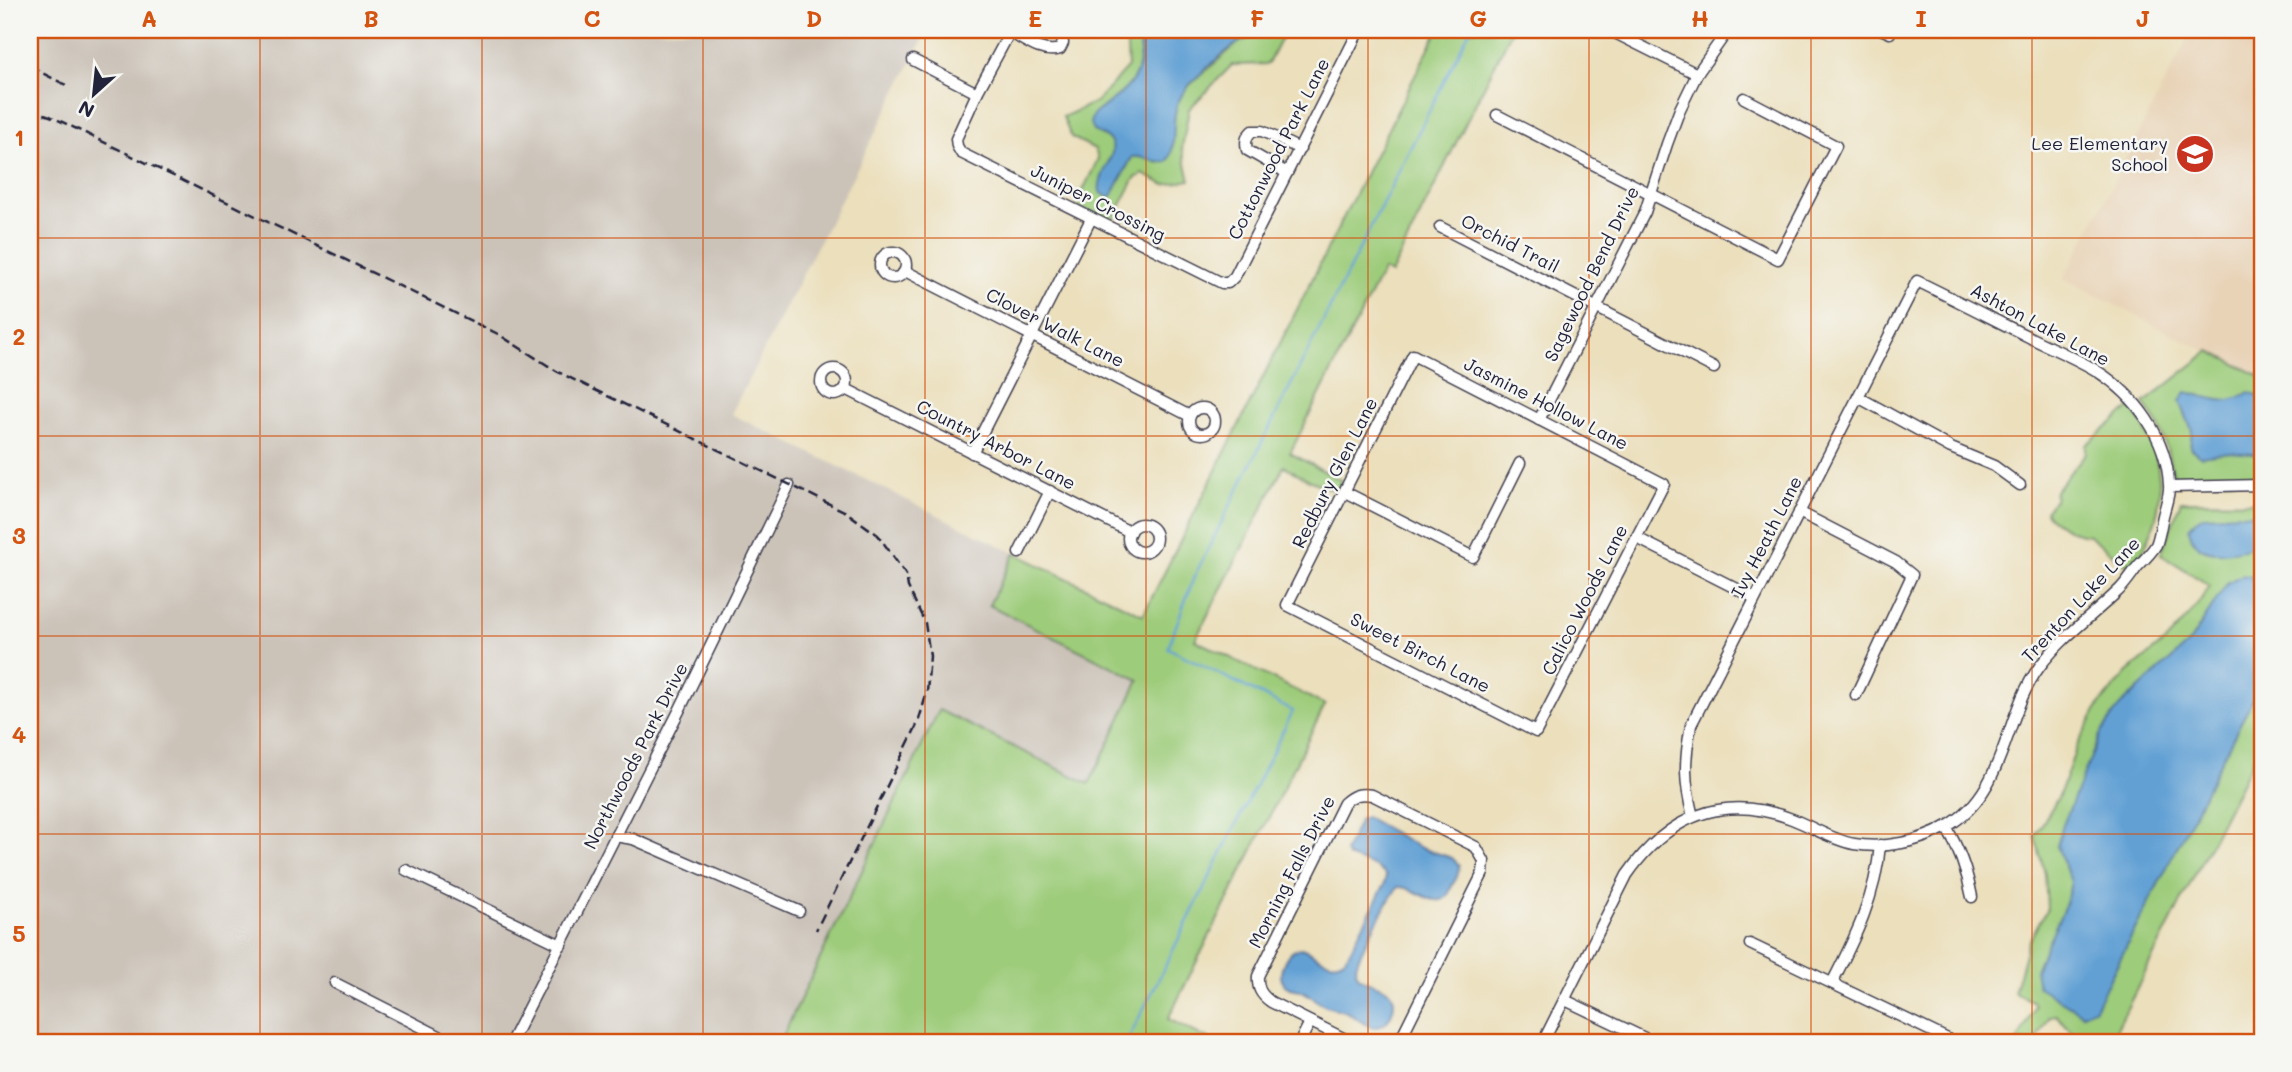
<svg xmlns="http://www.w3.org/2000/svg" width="2292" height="1072" viewBox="0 0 2292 1072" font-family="Mali,sans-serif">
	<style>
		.built { fill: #e8d3b7 }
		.industrial { fill: #cbc2b8 }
		.green { fill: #9dcc7a; stroke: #60775a; stroke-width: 2 }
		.water { fill: #62a0d4; stroke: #426188; stroke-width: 2 }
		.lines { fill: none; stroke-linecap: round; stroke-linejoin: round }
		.stream { stroke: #62a0d4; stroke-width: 2.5 }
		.minor-casing { stroke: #403e4e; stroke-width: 13 }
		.minor { stroke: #fff; stroke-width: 10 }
		.rail { stroke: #22223b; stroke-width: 2.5; stroke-dasharray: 10 5; stroke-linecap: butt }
		.grid { fill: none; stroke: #d45411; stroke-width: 2; stroke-opacity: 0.55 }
		.labels { text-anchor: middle; stroke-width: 5; stroke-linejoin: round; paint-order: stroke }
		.poi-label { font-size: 18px; fill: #22223b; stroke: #f6f6f2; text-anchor: end }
		.street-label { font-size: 18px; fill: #22223b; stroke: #f6f6f2 }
		.neatline { fill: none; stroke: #d45411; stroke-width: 2.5 }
		.grid-label { font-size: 23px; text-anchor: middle; font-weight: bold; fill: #d45411 }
	</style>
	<rect width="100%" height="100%" fill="#f6f6f2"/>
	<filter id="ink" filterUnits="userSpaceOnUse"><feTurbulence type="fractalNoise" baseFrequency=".0143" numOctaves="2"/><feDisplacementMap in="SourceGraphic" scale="14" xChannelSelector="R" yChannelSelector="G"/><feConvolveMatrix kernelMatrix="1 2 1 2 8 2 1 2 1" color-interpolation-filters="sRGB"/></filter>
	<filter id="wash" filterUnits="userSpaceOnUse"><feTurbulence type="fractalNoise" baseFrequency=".00686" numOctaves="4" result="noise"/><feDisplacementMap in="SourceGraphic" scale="28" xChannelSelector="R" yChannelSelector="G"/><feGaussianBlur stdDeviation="1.57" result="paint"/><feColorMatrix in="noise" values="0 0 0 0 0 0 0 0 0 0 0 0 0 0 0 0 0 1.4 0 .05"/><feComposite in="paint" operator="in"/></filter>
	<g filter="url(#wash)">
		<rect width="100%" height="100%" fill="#ebdfbc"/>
		<!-- built -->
		<path class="built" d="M2192,30H2262V377L2210,351L2208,352L2064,279Z"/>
		<!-- industrial -->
		<path class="industrial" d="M30,30H928L731,414L1015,553L990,605L1139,680L1089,784L938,710L780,1042H30Z"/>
		<!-- green -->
		<g class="green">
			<path d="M1126,30H1140C1143,83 1132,84 1093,115L1114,147L1113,154L1108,161L1111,196L1132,157L1140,156L1158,163L1169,159L1173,112L1185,89L1237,44L1260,30H1285L1268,64L1232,65L1189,109L1182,148L1190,180L1165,185L1143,174L1135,178L1111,224L1076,205L1098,159L1095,149L1071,137L1063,117L1096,102L1128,67Z"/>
			<path d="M1438,30H1512L1391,274L1383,270L1290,453L1341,480L1338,492L1311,481L1284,466L1195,640L1325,705L1168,1019L1214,1042H780L939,710L1089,784L1139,680L989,605L1015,553L1143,615Z"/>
			<path d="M2210,351L2262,377V479L2181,480L2175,477L2172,471L2167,449L2158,424L2144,403Z"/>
			<path d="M2131,407C2169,461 2169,515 2132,569L2089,535C2075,534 2052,523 2045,511L2054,500L2055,491L2086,453V445Z"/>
			<path d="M2181,501L2262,502V742L2110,1042H2081L2056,1015L2050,1016L2035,1042H2017L2035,1007L2033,1001L2014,993L2028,943L2047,908L2045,874L2035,836L2059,796L2077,746L2099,705L2128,672L2168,639L2190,615L2210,586L2161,554Z"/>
		</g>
		<!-- water -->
		<g class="water">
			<path d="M1140,30H1260C1253,38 1246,38 1238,43C1224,52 1190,81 1182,95C1168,116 1179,145 1167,162C1154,164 1144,155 1132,157L1112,196L1108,197L1100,192C1096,174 1123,151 1108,139C1104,136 1098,133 1093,131L1090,123L1093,115C1132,85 1143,82 1140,30Z"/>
			<path d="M2186,392C2213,397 2224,408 2249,392L2262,397V455L2231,452L2200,456L2190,448L2192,431L2180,401Z"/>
			<path d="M2257,513L2262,514V544C2238,551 2194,564 2189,528L2195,521L2204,516Z"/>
			<path d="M2242,575L2262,579V681L2095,1008L2083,1014L2038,987L2035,970L2065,906L2071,882L2057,846L2063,825L2100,735L2119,707L2189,643L2228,582Z"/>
			<path d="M1366,817L1421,848L1452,858L1459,865C1459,875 1456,879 1451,887C1450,890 1449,895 1446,897C1435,909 1413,885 1398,887C1390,897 1357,955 1356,967C1354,992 1407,976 1391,1015C1389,1019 1385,1025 1380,1026C1368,1031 1357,1017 1347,1012C1339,1009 1330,1009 1322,1004C1316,1001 1311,995 1304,992C1298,988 1290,990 1285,985C1279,978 1281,972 1283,965C1287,954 1291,951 1301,948C1318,954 1333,972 1347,956L1384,886L1386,876C1377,864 1361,863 1348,857L1345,852L1360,819Z"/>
		</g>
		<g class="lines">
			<!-- stream -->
			<path class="stream" d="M1127,1042L1293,711L1168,648L1194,577L1470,30"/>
		</g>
	</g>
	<g filter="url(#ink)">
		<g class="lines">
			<defs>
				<g id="minor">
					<path d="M1011,30L977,93L956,139L957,146L961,153L1222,283H1228L1235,276L1359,30"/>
					<path d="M1609,30L1697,74"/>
					<path d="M1883,30L1890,33"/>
					<path d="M1010,32C1024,40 1043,55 1060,49L1063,43L1061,30"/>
					<path d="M913,60L977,93"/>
					<path d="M1497,115L1778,259L1836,146L1744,98"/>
					<path d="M1287,173L1247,150C1245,141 1246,137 1252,131H1262L1300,149"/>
					<path d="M1440,227L1714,368"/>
					<circle cx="893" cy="265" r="13"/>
					<path d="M905,271L1190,416"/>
					<path d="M1413,355L1664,484L1536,732L1287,605Z"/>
					<circle cx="834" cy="382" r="13"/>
					<path d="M846,389L1130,532"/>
					<path d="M1858,397L1951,448L1994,466L2020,485"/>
					<circle cx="1202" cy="421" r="13"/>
					<path d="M1539,420L1645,212L1667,144L1680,109L1697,74L1728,30"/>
					<path d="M972,453L1091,219"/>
					<path d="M2170,487L2262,485"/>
					<path d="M1345,492L1473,557L1520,463"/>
					<path d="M1799,512L1896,562L1912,575L1856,695"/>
					<circle cx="1142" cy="538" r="14"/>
					<path d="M1637,538L1755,598"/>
					<path d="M1019,553L1050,491"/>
					<path d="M1946,827C1960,850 1967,871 1972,897"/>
					<path d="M615,836L633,839L799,911"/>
					<path d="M406,870L561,945"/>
					<path d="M1750,944L1954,1042"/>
					<path d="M335,983L451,1042"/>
					<path d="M1832,983C1855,938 1876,896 1880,845"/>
					<path d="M1565,1000L1653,1042"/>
					<path d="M511,1042L679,711L789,485"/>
					<path d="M1300,1042L1310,1022"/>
					<path d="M1351,1042L1271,1002C1261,995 1257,988 1258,976L1344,803C1353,795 1359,793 1372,795L1476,847L1484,861L1483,873L1399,1042"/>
					<path d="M1543,1042L1627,875C1668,816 1723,793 1792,819C1813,827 1832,840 1854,844C1884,849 1920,842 1946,827C2008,791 2002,717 2040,666C2062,637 2091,617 2117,592C2125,585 2131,575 2138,566C2144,560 2152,552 2156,545C2160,536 2161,522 2164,512C2166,504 2170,493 2169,485C2167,437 2136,396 2097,371C2076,358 2050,348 2027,336C1991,318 1954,299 1917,281L1691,725C1684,762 1684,781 1693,817"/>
				</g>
			</defs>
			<!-- minor casing -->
			<use href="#minor" class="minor-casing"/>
			<!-- minor -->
			<use href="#minor" class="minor"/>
			<!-- rail -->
			<g class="rail">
				<path d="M30,67L70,87"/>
				<path d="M30,109L50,116L498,334L558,372L846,512L878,535L906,575L908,587L925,623L930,656L927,692L918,723L816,930"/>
			</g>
		</g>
	</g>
	<!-- grid -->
	<path class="grid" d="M260,30V1042M482,30V1042M703,30V1042M925,30V1042M1146,30V1042M1368,30V1042M1589,30V1042M1811,30V1042M2032,30V1042M30,238H2262M30,436H2262M30,636H2262M30,834H2262"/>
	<!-- icons -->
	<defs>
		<symbol id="school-disc" viewBox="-11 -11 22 22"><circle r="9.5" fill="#c8321e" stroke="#f6f6f2"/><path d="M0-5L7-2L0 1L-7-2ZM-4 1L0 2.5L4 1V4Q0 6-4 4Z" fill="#fff"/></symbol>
	</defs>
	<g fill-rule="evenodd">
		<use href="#school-disc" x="2173" y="132" width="44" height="44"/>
	</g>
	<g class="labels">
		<!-- poi labels -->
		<g class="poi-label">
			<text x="2168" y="150">Lee Elementary<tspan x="2168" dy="21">School</tspan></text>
		</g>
		<!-- street labels -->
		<g class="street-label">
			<text transform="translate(1279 149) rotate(-63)" y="6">Cottonwood Park Lane</text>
			<text transform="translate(1098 203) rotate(27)" y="6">Juniper Crossing</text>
			<text transform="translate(1510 244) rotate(27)" y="6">Orchid Trail</text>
			<text transform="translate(1592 274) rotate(-64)" y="6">Sagewood Bend Drive</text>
			<text transform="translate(2040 325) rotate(28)" y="6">Ashton Lake Lane</text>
			<text transform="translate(1055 328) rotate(27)" y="6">Clover Walk Lane</text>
			<text transform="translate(1546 404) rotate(27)" y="6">Jasmine Hollow Lane</text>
			<text transform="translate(996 445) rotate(27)" y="6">Country Arbor Lane</text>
			<text transform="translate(1335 473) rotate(-63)" y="6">Redbury Glen Lane</text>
			<text transform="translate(1767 537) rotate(-63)" y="6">Ivy Heath Lane</text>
			<text transform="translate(1585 600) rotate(-63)" y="6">Calico Woods Lane</text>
			<text transform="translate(2081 600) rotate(-47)" y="6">Trenton Lake Lane</text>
			<text transform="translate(1420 653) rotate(27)" y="6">Sweet Birch Lane</text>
			<text transform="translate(636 756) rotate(-63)" y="6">Northwoods Park Drive</text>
			<text transform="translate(1292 872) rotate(-63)" y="6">Morning Falls Drive</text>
		</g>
	</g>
	<!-- margin -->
	<rect width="2292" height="1072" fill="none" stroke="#f6f6f2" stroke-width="77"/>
	<!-- north arrow -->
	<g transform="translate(94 94) rotate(207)" stroke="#f6f6f2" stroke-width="5" paint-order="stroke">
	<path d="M0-5L12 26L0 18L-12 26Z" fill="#22223b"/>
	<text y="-10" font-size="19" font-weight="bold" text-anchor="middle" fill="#22223b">N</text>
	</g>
	<rect x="38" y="38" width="2216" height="996" class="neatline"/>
	<g class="grid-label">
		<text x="149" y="27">A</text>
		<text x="371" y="27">B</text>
		<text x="592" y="27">C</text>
		<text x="814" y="27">D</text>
		<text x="1035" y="27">E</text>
		<text x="1257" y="27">F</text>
		<text x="1478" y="27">G</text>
		<text x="1700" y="27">H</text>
		<text x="1921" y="27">I</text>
		<text x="2143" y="27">J</text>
		<text x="19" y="146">1</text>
		<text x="19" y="345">2</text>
		<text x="19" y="544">3</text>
		<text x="19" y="743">4</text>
		<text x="19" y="942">5</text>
	</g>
</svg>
